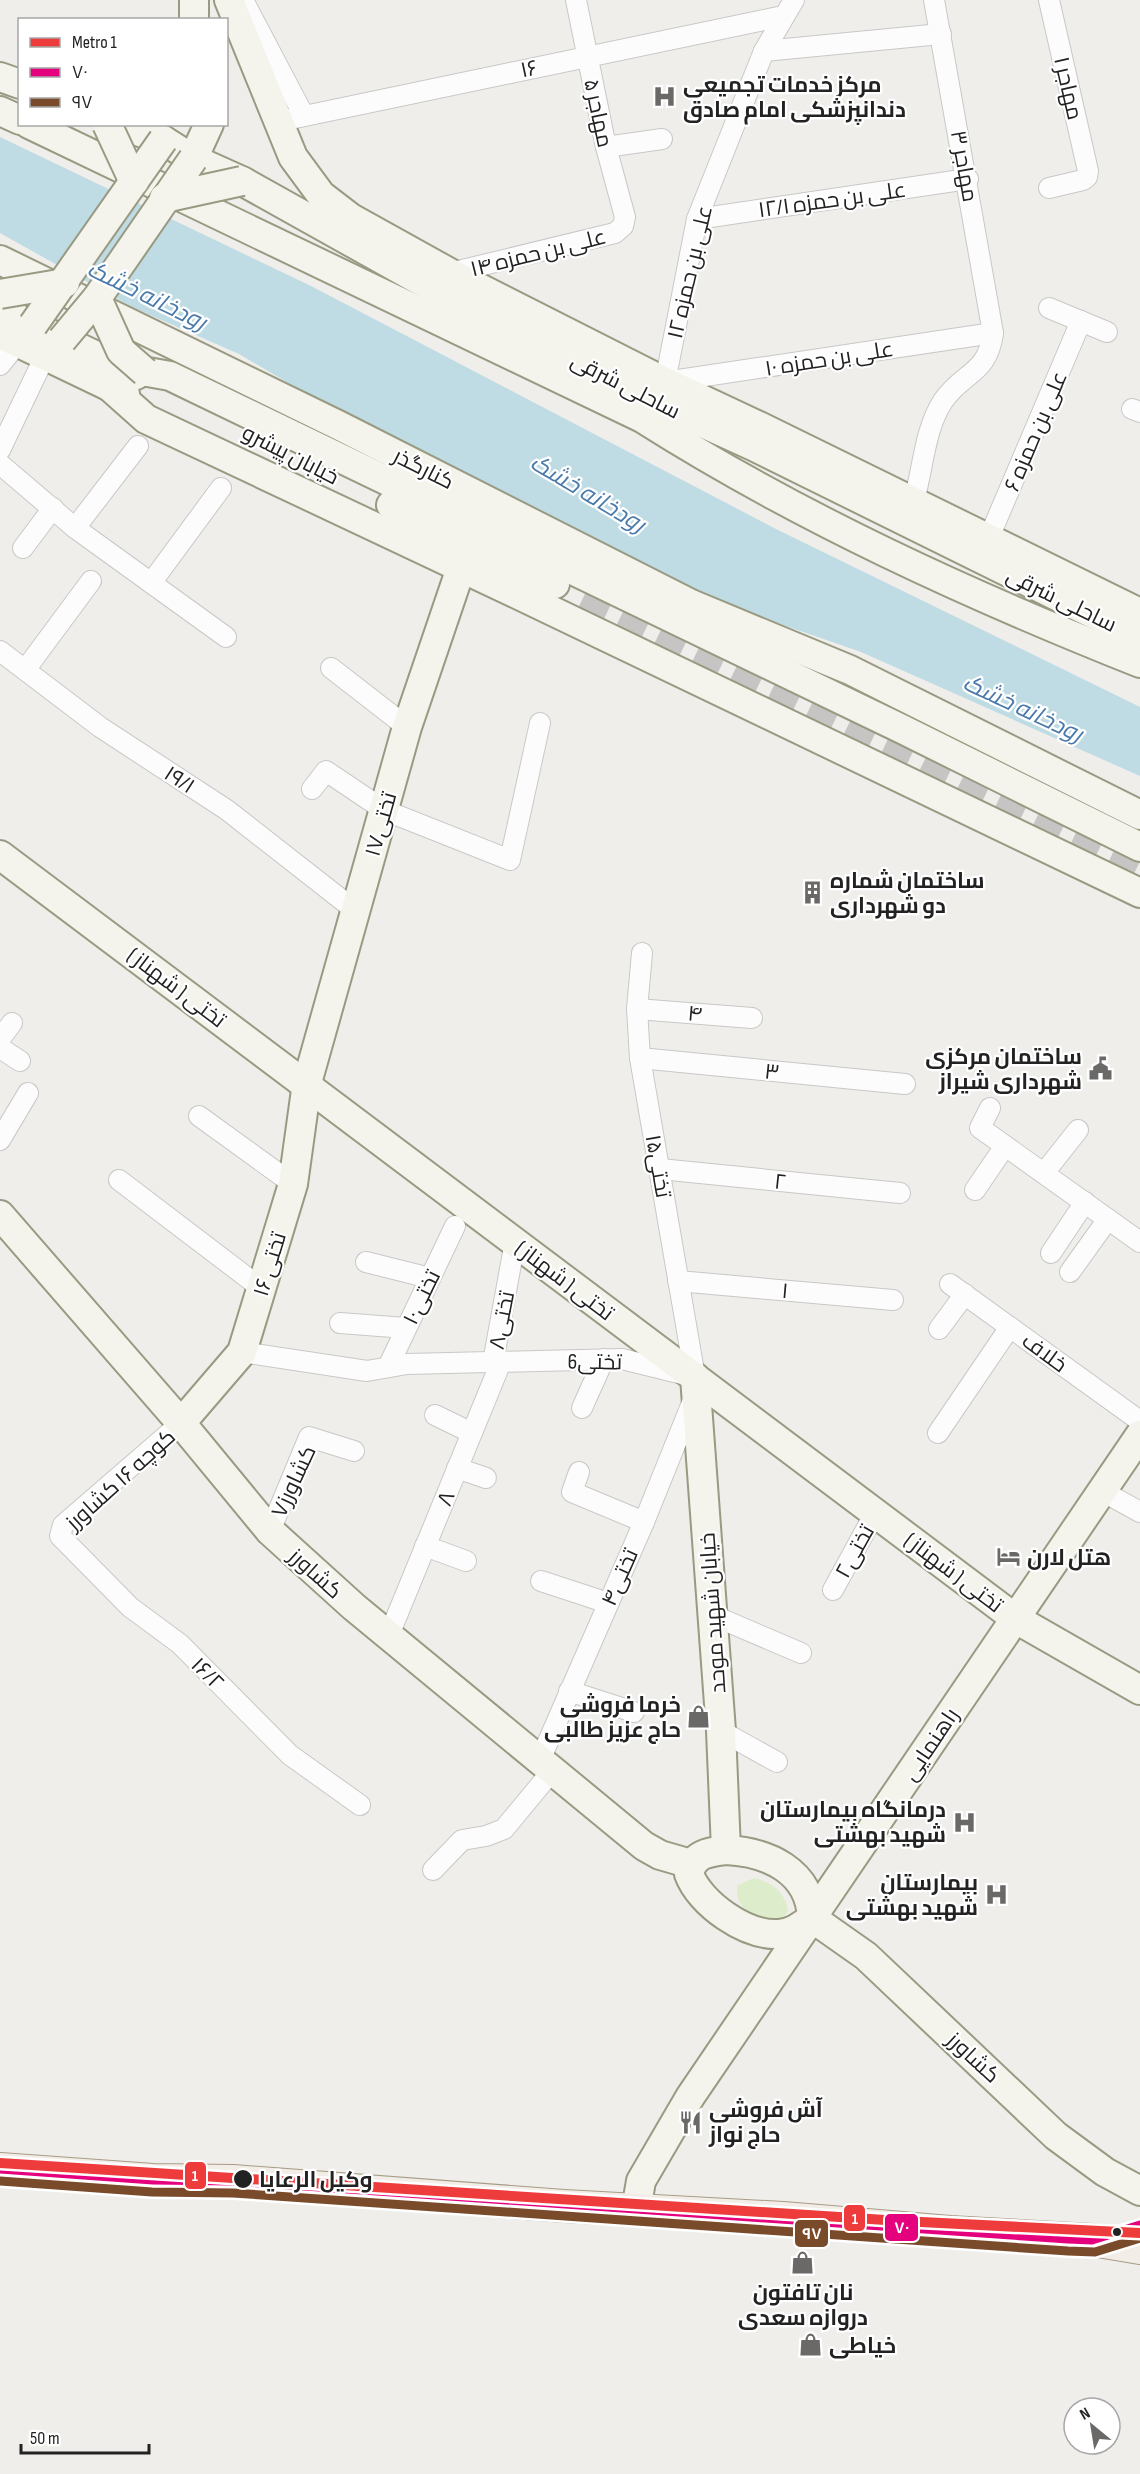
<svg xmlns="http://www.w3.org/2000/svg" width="1140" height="2474" viewBox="0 0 1140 2474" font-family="'Sofia Sans Condensed',Cairo,sans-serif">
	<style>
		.grass { fill: #ddeccb }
		.water { fill: #bfdbe3 }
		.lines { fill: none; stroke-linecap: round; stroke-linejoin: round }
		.secondary-tunnel { stroke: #c7c5c3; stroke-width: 28; stroke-dasharray: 28 14; stroke-linecap: butt }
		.street-casing { stroke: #c9c8c7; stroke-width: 22 }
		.secondary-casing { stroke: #999a82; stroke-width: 32 }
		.primary-casing { stroke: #a79c86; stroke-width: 34 }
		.street { stroke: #fdfcfc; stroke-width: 20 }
		.secondary { stroke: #f4f4ed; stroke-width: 28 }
		.primary { stroke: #f3ede7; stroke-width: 32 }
		.secondary-bridge-casing { stroke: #999a82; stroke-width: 32; stroke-linecap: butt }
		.secondary-bridge { stroke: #f4f4ed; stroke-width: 28 }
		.bus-1-casing { stroke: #fff; stroke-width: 14 }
		.bus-2-casing { stroke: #fff; stroke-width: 14 }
		.bus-1 { stroke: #e5007d; stroke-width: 9 }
		.bus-2 { stroke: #7a4b2a; stroke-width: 9 }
		.metro-1-casing { stroke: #fff; stroke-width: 15 }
		.metro-1 { stroke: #ee3c3c; stroke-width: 10 }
		.stop-dot { fill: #222; stroke: #fff; stroke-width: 2 }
		.labels { text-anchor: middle; stroke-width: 4.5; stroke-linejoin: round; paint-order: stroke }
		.street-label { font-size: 22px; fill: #222; stroke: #fff }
		.poi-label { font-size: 22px; font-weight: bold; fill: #222; stroke: #fff; text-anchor: start }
		.stop-label { font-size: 22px; font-weight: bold; fill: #222; stroke: #fff; text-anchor: start }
		.water-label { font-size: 24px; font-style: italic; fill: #4a7aab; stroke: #fff }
		.line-badge { stroke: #fff; stroke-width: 2 }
		.badge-label { font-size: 16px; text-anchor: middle; font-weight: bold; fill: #fff }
	</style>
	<rect width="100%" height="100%" fill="#f0eeeb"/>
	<!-- grass -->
	<path class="grass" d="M754,1878C772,1882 786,1893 788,1911L783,1918C764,1925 731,1910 738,1885Z"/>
	<!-- water -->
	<path class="water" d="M0,137L311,286L778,530L1140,707V776L861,652L702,597L388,442L239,354L134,308L0,233Z"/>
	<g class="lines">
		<!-- secondary-tunnel -->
		<path class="secondary-tunnel" d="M583,598L1140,867"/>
		<defs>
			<g id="street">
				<path d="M243,0L304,116"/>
				<path d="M794,0L764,51L697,219L665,382L993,333"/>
				<path d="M1049,0L1088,171L1087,177L1083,180L1049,188"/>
				<path d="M764,51L941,34"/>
				<path d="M276,122L783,16"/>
				<path d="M606,147L662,139"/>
				<path d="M697,219L968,179"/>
				<path d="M450,273L615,233L623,226L625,217L606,147L576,0"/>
				<path d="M1049,308L1107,332"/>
				<path d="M0,365L25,334"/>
				<path d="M1132,409L1140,412"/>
				<path d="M0,450L45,356"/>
				<path d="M0,464L75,528L226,637"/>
				<path d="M913,504C923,471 924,430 943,401C963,372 988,374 993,333L934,0"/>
				<path d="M75,528L138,446"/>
				<path d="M988,540L1081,321"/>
				<path d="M23,548L53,508"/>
				<path d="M151,583L221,488"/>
				<path d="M0,651L100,727L227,810L356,911"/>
				<path d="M331,668L407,727"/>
				<path d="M25,670L91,581"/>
				<path d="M312,789L326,771L384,810L510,860L540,723"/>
				<path d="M637,1009L752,1018"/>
				<path d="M0,1039L12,1023"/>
				<path d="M0,1048L20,1061"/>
				<path d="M640,1058L905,1084"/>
				<path d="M990,1108L980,1128L1140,1242"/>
				<path d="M199,1116L293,1184"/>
				<path d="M0,1140L28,1093"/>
				<path d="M660,1169L900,1193"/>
				<path d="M1044,1173L1078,1130"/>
				<path d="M119,1180L261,1288"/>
				<path d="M975,1190L1005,1146"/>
				<path d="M1051,1253L1085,1202"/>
				<path d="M366,1262L430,1278"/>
				<path d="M1070,1272L1108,1219"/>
				<path d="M678,1281L893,1300"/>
				<path d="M950,1284L1140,1421"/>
				<path d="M340,1323L406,1328"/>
				<path d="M939,1329L965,1294"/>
				<path d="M242,1352L367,1371L407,1364L622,1359L695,1377L640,1058L637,1009L642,953"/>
				<path d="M493,1362L515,1242"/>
				<path d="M388,1367L455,1226"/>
				<path d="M582,1408L604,1359"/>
				<path d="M435,1415L472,1433"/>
				<path d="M181,1423L63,1525L60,1536L130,1607L180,1644L290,1755L360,1805"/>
				<path d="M938,1433L1010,1327"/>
				<path d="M457,1468L486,1478"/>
				<path d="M579,1472L572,1492L644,1522"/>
				<path d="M1102,1491L1140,1512"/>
				<path d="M270,1531L309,1437L354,1451"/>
				<path d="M425,1546L466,1561"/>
				<path d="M541,1581L608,1603"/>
				<path d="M833,1590L875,1513"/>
				<path d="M712,1615L801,1653"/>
				<path d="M389,1635L501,1362"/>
				<path d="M569,1691L634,1712"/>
				<path d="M721,1731L777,1762"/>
				<path d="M540,1760L644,1522L694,1398"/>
				<path d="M433,1870L462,1840L486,1836L504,1829L552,1771"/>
			</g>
			<g id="secondary">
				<path d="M194,0V20"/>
				<path d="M229,0L293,157L321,195L351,218L450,273L665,382L761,427L1140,613"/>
				<path d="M0,77L20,84"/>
				<path d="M0,111L20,120"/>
				<path d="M29,124L642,418C798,517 969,595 1140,663"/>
				<path d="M117,124L163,140L193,159L242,181L446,295L685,415L753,446L1140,637"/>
				<path d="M193,159L209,124"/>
				<path d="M0,260L338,425L691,604L850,670L1140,815"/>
				<path d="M0,310L136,375"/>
				<path d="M0,334L125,394"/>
				<path d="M120,367L170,376L902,729L1140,847"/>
				<path d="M109,386L146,419L517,594L1140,893"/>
				<path d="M391,505L555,584"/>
				<path d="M0,855L1016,1619L1140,1690"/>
				<path d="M0,1215L181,1423L270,1531L354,1607L644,1846L660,1855L691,1864"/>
				<path d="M695,1377L721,1731L726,1850"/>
				<path d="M181,1423L242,1352L293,1184L307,1083L407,727L461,568"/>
				<path d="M726,1850C768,1852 810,1871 812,1918C801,1926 792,1933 779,1934C746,1936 700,1904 689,1874C693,1854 708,1852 726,1850Z"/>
				<path d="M812,1918L866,1956L1056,2136L1105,2172L1140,2191"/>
				<path d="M636,2210L641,2181L690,2097L1140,1435"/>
			</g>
			<path id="primary" d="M0,2169L153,2180L233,2181L564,2206L783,2218L950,2232L1092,2240L1140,2248"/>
		</defs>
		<!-- street casing -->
		<use href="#street" class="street-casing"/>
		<!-- secondary casing -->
		<use href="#secondary" class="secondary-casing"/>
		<!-- primary casing -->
		<use href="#primary" class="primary-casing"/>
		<!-- street -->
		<use href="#street" class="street"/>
		<!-- secondary -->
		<use href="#secondary" class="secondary"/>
		<!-- primary -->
		<use href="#primary" class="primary"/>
		<defs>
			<g id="secondary-bridge">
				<path d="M107,124L134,182"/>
				<path d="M164,198L242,181"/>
				<path d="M0,294L65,283"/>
				<path d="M97,298L121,351L145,372"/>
				<path d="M33,325L163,140"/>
				<path d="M62,340L97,298L193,159"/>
			</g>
		</defs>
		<!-- secondary-bridge casing -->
		<use href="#secondary-bridge" class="secondary-bridge-casing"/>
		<!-- secondary-bridge -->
		<use href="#secondary-bridge" class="secondary-bridge"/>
		<defs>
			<path id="bus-1" d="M0,2169L153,2180L233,2181L1068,2239L1092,2240L1140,2225"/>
			<path id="bus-2" d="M0,2181L152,2192L233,2193L1068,2251L1095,2252L1140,2238"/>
		</defs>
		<!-- bus-1 casing -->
		<use href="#bus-1" class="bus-1-casing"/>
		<!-- bus-2 casing -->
		<use href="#bus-2" class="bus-2-casing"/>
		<!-- bus-1 -->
		<use href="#bus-1" class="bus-1"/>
		<!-- bus-2 -->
		<use href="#bus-2" class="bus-2"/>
		<defs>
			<path id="metro-1" d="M0,2163L901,2221L1140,2233"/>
		</defs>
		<!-- metro-1 casing -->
		<use href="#metro-1" class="metro-1-casing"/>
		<!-- metro-1 -->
		<use href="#metro-1" class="metro-1"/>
	</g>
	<!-- icons -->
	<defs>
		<symbol id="hospital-bare" viewBox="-9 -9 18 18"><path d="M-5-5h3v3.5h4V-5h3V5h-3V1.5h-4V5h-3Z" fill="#6a6968" stroke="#fff" stroke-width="2.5" paint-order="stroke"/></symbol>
		<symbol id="building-bare" viewBox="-9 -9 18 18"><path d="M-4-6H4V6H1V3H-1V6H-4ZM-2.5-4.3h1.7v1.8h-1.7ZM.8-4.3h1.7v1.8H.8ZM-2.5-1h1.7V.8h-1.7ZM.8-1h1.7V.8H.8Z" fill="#6a6968" stroke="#fff" stroke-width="2.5" paint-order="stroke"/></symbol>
		<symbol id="civic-bare" viewBox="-9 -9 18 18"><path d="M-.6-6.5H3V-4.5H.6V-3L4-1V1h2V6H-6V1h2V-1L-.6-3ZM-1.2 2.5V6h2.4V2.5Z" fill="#6a6968" stroke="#fff" stroke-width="2.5" paint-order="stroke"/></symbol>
		<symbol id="hotel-bare" viewBox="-9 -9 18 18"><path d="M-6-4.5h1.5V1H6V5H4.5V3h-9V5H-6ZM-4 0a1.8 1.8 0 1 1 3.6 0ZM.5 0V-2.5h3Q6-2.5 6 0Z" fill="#6a6968" stroke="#fff" stroke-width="2.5" paint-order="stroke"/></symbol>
		<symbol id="shop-bare" viewBox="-9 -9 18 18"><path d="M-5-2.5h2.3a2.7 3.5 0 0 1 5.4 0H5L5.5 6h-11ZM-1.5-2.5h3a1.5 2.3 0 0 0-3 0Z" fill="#6a6968" stroke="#fff" stroke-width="2.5" paint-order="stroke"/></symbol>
		<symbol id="restaurant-bare" viewBox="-9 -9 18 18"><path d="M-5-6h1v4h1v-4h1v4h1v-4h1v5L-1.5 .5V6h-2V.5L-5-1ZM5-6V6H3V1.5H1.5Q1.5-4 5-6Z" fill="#6a6968" stroke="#fff" stroke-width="2.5" paint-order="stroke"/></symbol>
	</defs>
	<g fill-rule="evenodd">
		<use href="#hospital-bare" x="648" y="80" width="33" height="33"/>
		<use href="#building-bare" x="796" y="876" width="33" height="33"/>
		<use href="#civic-bare" x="1084" y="1052" width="33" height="33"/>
		<use href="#hotel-bare" x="992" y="1540" width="33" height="33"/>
		<use href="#shop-bare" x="682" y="1700" width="33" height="33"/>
		<use href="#hospital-bare" x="948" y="1806" width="33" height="33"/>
		<use href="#hospital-bare" x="980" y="1878" width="33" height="33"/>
		<use href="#restaurant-bare" x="674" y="2106" width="33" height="33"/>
		<use href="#shop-bare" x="786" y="2246" width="33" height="33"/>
		<use href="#shop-bare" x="794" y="2328" width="33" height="33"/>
	</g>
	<!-- markers -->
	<g class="stop-dot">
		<circle cx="243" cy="2179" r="10"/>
		<circle cx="1117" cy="2232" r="5"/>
	</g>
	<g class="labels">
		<!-- street labels -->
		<g class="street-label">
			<text transform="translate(529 68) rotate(-12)" y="8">۱۶</text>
			<text transform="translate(1069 88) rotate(77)" y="8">۱ مهاجر</text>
			<text transform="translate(599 113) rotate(78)" y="8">۵ مهاجر</text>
			<text transform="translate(965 166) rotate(80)" y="8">۳ مهاجر</text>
			<text transform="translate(832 199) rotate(-8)" y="8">۱۲/۱ علی بن حمزه</text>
			<text transform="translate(538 252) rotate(-14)" y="8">۱۴ علی بن حمزه</text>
			<text transform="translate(689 272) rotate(-77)" y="8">۱۲ علی بن حمزه</text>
			<text transform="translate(829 358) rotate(-9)" y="8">۱۰ علی بن حمزه</text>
			<text transform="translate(626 385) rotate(27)" y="8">ساحلی شرقی</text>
			<text transform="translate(1035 431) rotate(-67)" y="8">۶ علی بن حمزه</text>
			<text transform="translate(291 454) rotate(27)" y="8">خیابان پیشرو</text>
			<text transform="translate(424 468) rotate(27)" y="8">کنارگذر</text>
			<text transform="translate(1062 599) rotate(26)" y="8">ساحلی شرقی</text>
			<text transform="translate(180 779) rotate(33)" y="8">۱۹/۱</text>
			<text transform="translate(380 824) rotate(-74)" y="8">تختی۱۷</text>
			<text transform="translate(177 987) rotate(37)" y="8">تختی ( شهناز )</text>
			<text transform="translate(695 1013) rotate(5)" y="8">۴</text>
			<text transform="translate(772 1071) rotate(6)" y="8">۳</text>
			<text transform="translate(659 1166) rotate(80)" y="8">تختی۱۵</text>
			<text transform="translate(780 1181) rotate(6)" y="8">۲</text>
			<text transform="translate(269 1264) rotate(-73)" y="8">تختی ۱۶</text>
			<text transform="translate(565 1280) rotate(37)" y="8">تختی ( شهناز )</text>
			<text transform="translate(785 1290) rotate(5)" y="8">۱</text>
			<text transform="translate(421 1297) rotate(-64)" y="8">تختی۱۰</text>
			<text transform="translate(501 1320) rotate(-79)" y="8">تختی۸</text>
			<text transform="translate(1045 1352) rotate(36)" y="8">خلاف</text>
			<text transform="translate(595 1361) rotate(1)" y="8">6تختی</text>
			<text transform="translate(120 1479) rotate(-42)" y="8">کوچه ۱۶ کشاورز</text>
			<text transform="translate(293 1481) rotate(-65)" y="8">۷کشاورز</text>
			<text transform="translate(445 1498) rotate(-67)" y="8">۸</text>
			<text transform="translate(854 1551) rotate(-61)" y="8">تختی۲</text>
			<text transform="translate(954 1572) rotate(37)" y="8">تختی ( شهناز )</text>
			<text transform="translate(316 1573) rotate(42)" y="8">کشاورز</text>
			<text transform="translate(619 1577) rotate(-66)" y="8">تختی۴</text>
			<text transform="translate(712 1613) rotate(-94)" y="8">خیابان شهید موحد</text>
			<text transform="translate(208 1673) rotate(45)" y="8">۱۶/۲</text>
			<text transform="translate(930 1744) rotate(-56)" y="8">راهنمایی</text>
			<text transform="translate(974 2057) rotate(43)" y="8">کشاورز</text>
		</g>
		<!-- poi labels -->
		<g class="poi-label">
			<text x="683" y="92">مرکز خدمات تجمیعی<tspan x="683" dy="25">دندانپزشکی امام صادق</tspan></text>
			<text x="830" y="888">ساختمان شماره<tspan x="830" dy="25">دو شهرداری</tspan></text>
			<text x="1082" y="1064" text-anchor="end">ساختمان مرکزی<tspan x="1082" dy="25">شهرداری شیراز</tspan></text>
			<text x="1027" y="1565">هتل لارن</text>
			<text x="681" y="1712" text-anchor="end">خرما فروشی<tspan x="681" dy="25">حاج عزیز طالبی</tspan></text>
			<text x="946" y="1817" text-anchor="end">درمانگاه بیمارستان<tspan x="946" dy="25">شهید بهشتی</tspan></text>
			<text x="978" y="1890" text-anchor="end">بیمارستان<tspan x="978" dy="25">شهید بهشتی</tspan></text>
			<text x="709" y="2117">آش فروشی<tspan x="709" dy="25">حاج نواز</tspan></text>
			<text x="803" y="2300" text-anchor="middle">نان تافتون<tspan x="803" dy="25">دروازه سعدی</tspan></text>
			<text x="829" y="2353">خیاطی</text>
		</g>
		<!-- stop labels -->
		<g class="stop-label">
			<text x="259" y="2187">وکیل الرعایا</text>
		</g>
		<!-- water labels -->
		<g class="water-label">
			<text transform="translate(147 295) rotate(26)" y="8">رودخانه خشک</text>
			<text transform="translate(588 493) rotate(31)" y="8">رودخانه خشک</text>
			<text transform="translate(1023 708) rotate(25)" y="8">رودخانه خشک</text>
		</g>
	</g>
	<g class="line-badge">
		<rect x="184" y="2161" width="23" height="29" rx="6" fill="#ee3c3c"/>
		<rect x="843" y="2204" width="23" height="28" rx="6" fill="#ee3c3c"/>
		<rect x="884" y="2213" width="35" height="29" rx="6" fill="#e5007d"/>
		<rect x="794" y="2219" width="35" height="29" rx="6" fill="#7a4b2a"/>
	</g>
	<g class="badge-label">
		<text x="195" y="2181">1</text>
		<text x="855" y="2224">1</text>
		<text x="902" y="2233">۷۰</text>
		<text x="812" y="2239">۹۷</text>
	</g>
	<!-- legend -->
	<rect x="18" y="18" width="210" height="108" fill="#ffffff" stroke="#a7a7a7" stroke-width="1.5"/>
	<rect x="30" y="38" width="30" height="9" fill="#ee3c3c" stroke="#a7a7a7" stroke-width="1.5"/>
	<text x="72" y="48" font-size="18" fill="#222222">Metro 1</text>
	<rect x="30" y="68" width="30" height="9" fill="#e5007d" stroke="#a7a7a7" stroke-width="1.5"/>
	<text x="72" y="78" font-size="18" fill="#222222">۷۰</text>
	<rect x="30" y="98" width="30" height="9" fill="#7a4b2a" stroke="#a7a7a7" stroke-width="1.5"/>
	<text x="72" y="108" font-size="18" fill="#222222">۹۷</text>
	<!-- north arrow -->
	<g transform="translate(1092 2426) rotate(330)"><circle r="28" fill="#ffffff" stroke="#a7a7a7" stroke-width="1.5"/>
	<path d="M0-4.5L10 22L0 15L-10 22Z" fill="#6a6968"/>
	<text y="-9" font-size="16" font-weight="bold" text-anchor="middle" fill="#222222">N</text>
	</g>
	<!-- scale -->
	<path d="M21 2444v9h128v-9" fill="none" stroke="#222222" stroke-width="3"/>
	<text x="30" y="2444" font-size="18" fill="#222222" stroke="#ffffff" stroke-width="4.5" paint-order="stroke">50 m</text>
</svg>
